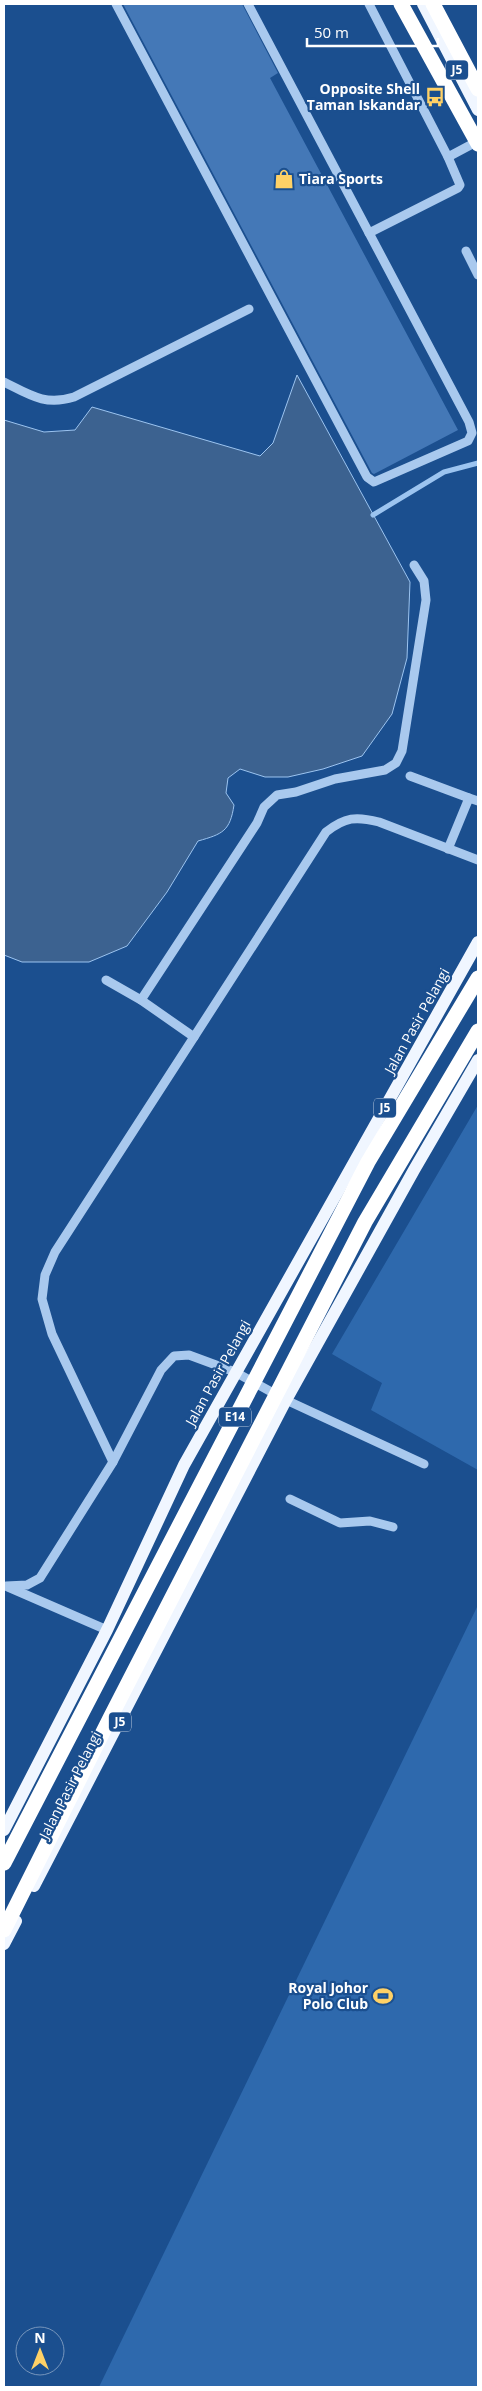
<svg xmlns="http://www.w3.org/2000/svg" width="482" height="2391" viewBox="0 0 482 2391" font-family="'Open Sans',sans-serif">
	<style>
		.green { fill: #2e69ad }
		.water { fill: #3c6290; stroke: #9cc4f0 }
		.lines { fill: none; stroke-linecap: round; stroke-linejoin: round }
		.stream { stroke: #9cc4f0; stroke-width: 5 }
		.building { fill: #4478b7 }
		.minor { stroke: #a9c9ee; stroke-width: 9 }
		.major { stroke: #f0f6ff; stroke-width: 12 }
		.highway { stroke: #fff; stroke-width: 15 }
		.labels { text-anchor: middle; stroke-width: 4.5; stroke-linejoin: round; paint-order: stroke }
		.shield { fill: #1b4f8f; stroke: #bbcadd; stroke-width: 1 }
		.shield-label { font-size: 12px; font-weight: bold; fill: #fff }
		.poi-label { font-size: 14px; font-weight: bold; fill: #fff; stroke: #1b4f8f; text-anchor: end }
		.street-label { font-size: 14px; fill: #fff; stroke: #1b4f8f }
	</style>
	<rect width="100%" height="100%" fill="#1b4f8f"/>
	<!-- green -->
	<g class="green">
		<path d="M478,1105V1470L371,1410L382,1383L332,1354Z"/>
		<path d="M478,1605V2387H99Z"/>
	</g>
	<!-- water -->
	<path class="water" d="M297,375L410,582L407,658L392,714L362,756L323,769L288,777H265L240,769L228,778L226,793L234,805C230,831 223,834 198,841L167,892L127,946L89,962H22L4,955V420L44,432L75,430L92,407L260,456L273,443Z"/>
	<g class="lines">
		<!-- stream -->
		<path class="stream" d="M373,515L444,472L478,463"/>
	</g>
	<!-- building -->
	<path class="building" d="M123,4H242L278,73L270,78L458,430L374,474L372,473Z"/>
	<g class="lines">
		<!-- minor -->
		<g class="minor">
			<path d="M116,4L367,477L374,482L468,441L472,433L469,422L248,4"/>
			<path d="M448,157L478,141"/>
			<path d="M369,233L458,188L460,185L448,157L369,4"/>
			<path d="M466,251L478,275"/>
			<path d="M4,382C30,395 45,406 74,397L249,309"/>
			<path d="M410,776L469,798"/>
			<path d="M448,849L469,798L478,801"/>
			<path d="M106,980L141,1000L194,1037L55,1252L45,1275L42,1299L52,1334L113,1462"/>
			<path d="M141,1000L257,823L264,807L277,795L296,792L335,779L385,770L396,763L402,751L426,600L424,581L414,565"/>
			<path d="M194,1037L326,832C345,817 356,816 379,822L478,860"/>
			<path d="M290,1499L340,1523L370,1521L393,1527"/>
			<path d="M6,1586L27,1585L40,1578L113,1462L161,1370L174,1356L189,1355L235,1372L286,1400L424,1464"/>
			<path d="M8,1587L107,1630"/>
		</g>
		<!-- major -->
		<g class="major">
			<path d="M423,4L478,110"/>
			<path d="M4,1830L107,1630L184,1465L478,942"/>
			<path d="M34,1886L286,1400L414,1170L478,1060"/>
			<path d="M4,1944L16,1921"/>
		</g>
		<!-- highway -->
		<g class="highway">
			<path d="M401,4L478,144"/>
			<path d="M433,4L478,89"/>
			<path d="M4,1863L368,1162L478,978"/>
			<path d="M4,1930L110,1718L365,1222L478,1031"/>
		</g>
	</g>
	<!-- icons -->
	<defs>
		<symbol id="bus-bare" viewBox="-9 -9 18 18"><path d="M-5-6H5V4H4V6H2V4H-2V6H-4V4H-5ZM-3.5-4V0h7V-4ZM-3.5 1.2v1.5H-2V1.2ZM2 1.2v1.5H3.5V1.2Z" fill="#ffd166" stroke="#1b4f8f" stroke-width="2.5" paint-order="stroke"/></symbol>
		<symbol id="shop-bare" viewBox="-9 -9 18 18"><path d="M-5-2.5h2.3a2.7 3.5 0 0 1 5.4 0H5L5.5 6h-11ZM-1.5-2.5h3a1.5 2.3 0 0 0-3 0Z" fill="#ffd166" stroke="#1b4f8f" stroke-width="2.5" paint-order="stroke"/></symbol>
		<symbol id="stadium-bare" viewBox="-9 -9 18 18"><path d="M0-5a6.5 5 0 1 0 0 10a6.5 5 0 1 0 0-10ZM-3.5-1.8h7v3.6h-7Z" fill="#ffd166" stroke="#1b4f8f" stroke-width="2.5" paint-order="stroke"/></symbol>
	</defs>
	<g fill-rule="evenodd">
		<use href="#bus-bare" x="421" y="83" width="28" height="28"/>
		<use href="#shop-bare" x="270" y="165" width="28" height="28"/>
		<use href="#stadium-bare" x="369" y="1982" width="28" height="28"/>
	</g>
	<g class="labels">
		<!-- shield labels -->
		<g class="shield">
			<rect x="446" y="60.5" width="22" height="19" rx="4"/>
			<rect x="374" y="1098.5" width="22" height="19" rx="4"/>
			<rect x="219" y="1407.5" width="32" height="19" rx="4"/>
			<rect x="109" y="1712.5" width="22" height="19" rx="4"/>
		</g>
		<g class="shield-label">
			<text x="457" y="74">J5</text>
			<text x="385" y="1112">J5</text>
			<text x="235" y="1421">E14</text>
			<text x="120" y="1726">J5</text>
		</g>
		<!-- poi labels -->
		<g class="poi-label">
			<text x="420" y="94">Opposite Shell<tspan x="420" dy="16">Taman Iskandar</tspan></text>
			<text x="299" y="184" text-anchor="start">Tiara Sports</text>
			<text x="368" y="1993">Royal Johor<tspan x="368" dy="16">Polo Club</tspan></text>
		</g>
		<!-- street labels -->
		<g class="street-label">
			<text transform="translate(417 1021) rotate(-61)" y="5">Jalan Pasir Pelangi</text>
			<text transform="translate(218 1373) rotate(-61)" y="5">Jalan Pasir Pelangi</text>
			<text transform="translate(70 1785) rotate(-63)" y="5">Jalan Pasir Pelangi</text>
		</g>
	</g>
	<!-- border -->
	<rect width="482" height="2391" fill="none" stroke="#ffffff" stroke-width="10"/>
	<!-- north arrow -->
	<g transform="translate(40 2351)"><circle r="24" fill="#1b4f8f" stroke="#7695bc"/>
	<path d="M0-4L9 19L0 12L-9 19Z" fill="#ffd166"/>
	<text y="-8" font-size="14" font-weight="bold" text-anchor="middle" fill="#ffffff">N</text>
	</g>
	<!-- scale -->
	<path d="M307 38v8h131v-8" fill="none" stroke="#ffffff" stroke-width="2.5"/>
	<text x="314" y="38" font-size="15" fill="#ffffff" stroke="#1b4f8f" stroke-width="4" paint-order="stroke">50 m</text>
</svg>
